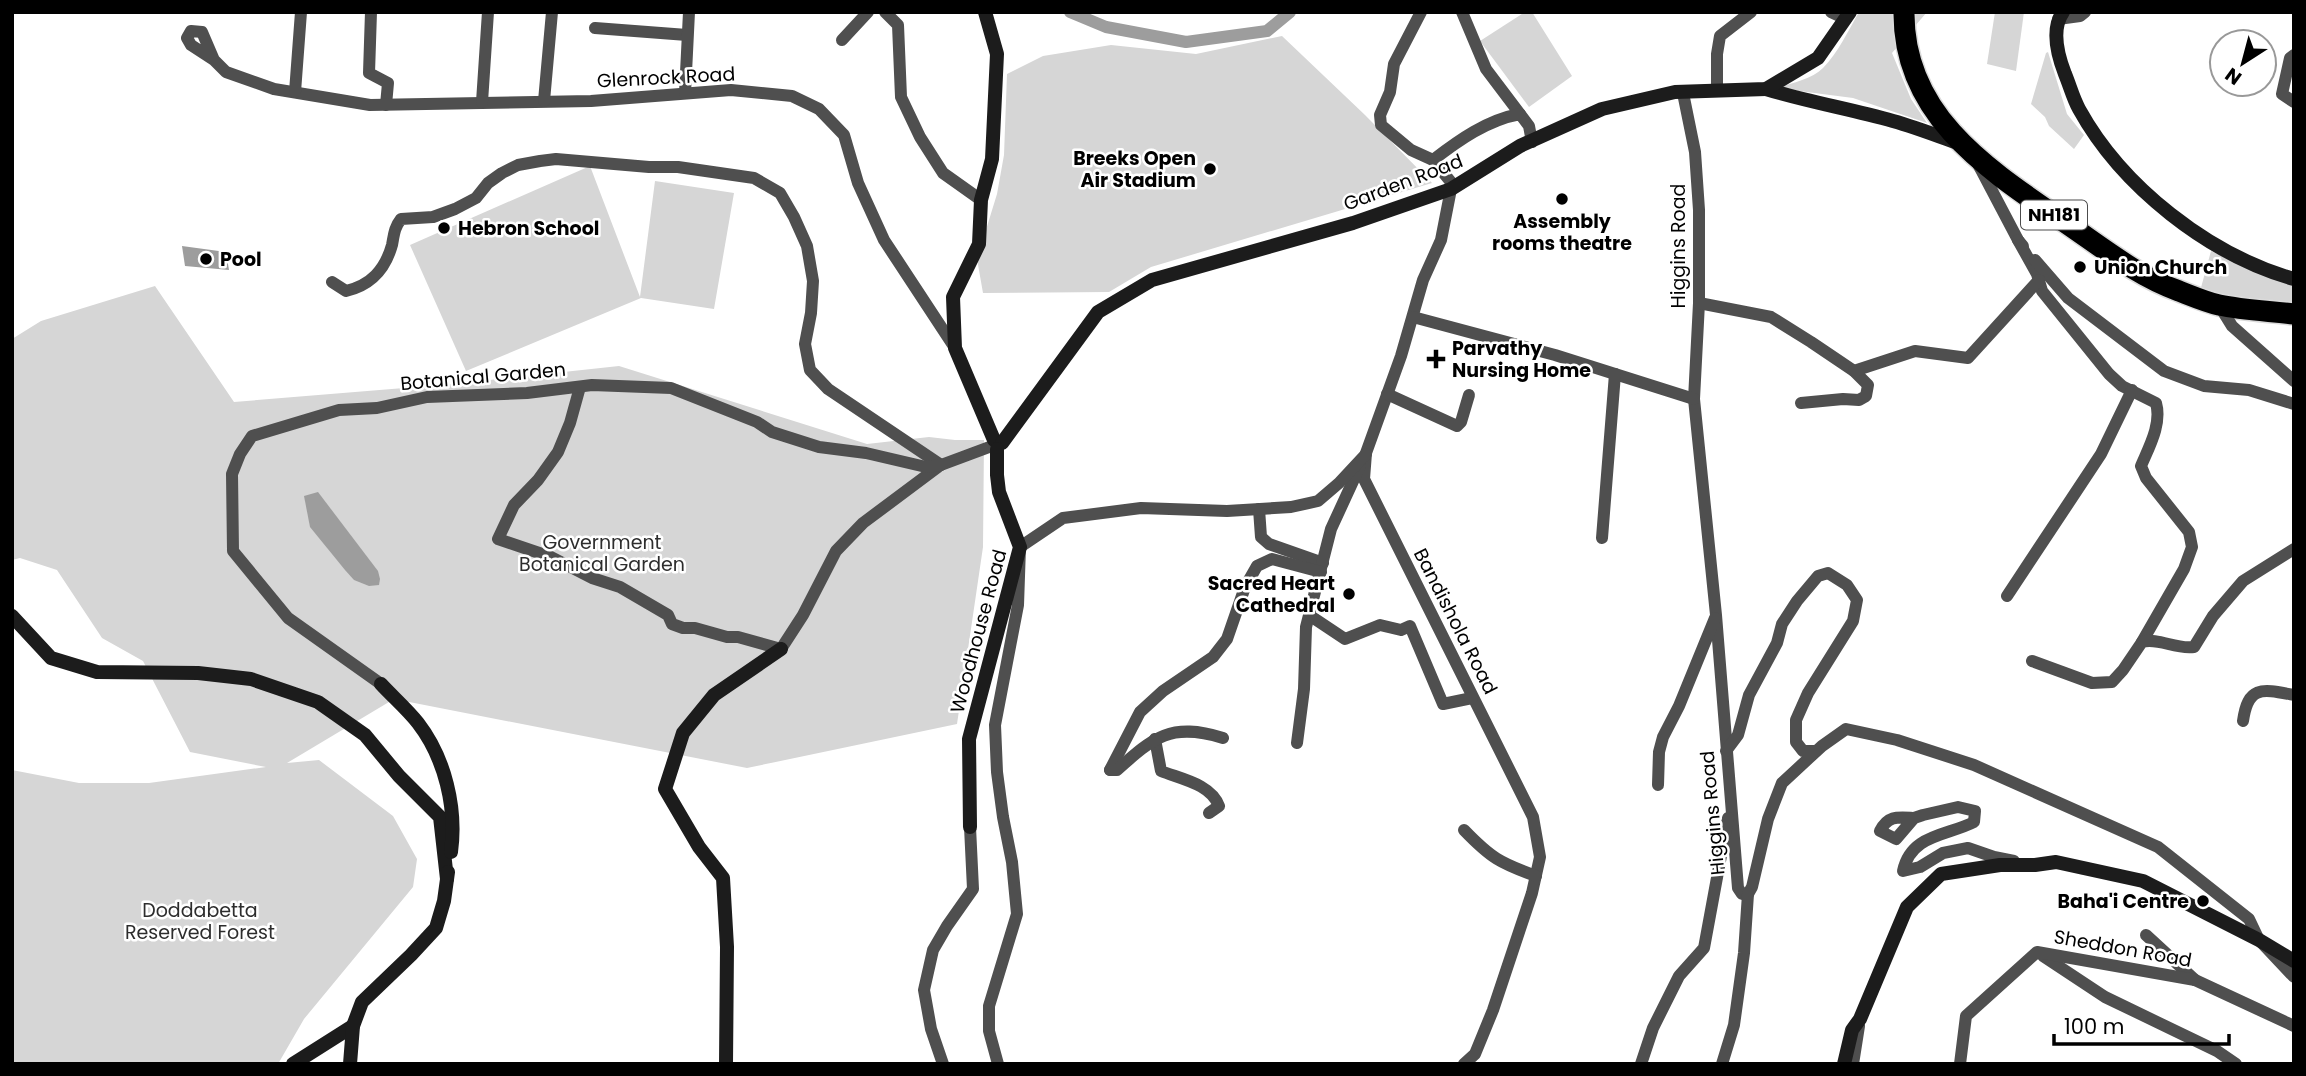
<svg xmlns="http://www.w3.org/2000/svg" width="2306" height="1076" viewBox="0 0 2306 1076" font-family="Poppins,sans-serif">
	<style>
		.green { fill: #d6d6d6 }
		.water { fill: #9d9d9d }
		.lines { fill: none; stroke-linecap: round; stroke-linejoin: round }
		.canal { stroke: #9d9d9d; stroke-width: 12 }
		.highway-casing { stroke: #dbdbdb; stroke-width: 24 }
		.street { stroke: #4f4f4f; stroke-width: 12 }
		.secondary { stroke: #1c1c1c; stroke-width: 14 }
		.highway { stroke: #000; stroke-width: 21 }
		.poi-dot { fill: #000; stroke: #fff; stroke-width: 2.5 }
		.labels { text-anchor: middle; stroke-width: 5; stroke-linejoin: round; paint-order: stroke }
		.shield { fill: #fff; stroke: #4c4c4c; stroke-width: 2 }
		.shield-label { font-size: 18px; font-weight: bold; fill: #000 }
		.street-label { font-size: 19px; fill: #000; stroke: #fff }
		.poi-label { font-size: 19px; font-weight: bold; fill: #000; stroke: #fff; text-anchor: start }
		.park-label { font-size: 19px; fill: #2d2d2d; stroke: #fff }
	</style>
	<rect width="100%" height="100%" fill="#fff"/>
	<!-- green -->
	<g class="green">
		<path d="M1525,12H1532L1572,76L1529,107L1480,41Z"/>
		<path d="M1859,12H1927L1892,53L1911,99L1927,123L1853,98L1777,88C1792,83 1812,79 1823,68C1838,53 1848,31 1859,12Z"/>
		<path d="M1995,12H2024L2016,71L1987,64Z"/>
		<path d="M1282,36L1365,115L1432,183L1151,267L1109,292L983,293L977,259L997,194L1004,155L1007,74L1043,56L1111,45L1196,54Z"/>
		<path d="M2048,52L2067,114L2084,135L2074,149L2049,126L2045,117L2031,104L2046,53Z"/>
		<path d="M590,166L640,297L655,181L734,193L714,309L641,298L466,371L410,245Z"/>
		<path d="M2211,251L2255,271L2294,284V305L2199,295Z"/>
		<path d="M155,286L234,402L453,384L619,366L867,444L929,437L955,440H984L983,547L957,724L747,768L394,699L287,763L319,760L393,816L417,859L413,887L304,1019L278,1064H12V770L79,783H149L266,767L190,752L143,661L102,638L57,570L20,558L12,560V339L41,321Z"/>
	</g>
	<!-- water -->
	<g class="water">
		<path d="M182,246L226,252L229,270L185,266Z"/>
		<path d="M318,492L378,571L380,579L379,585L369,586L354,580L345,570L310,527L304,496Z"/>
	</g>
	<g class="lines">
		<!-- canal -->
		<path class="canal" d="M1070,12L1106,27L1186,42L1267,31L1290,12"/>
		<defs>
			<path id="highway" d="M1904,12C1903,118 1992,172 2069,225C2104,249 2139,277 2179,291C2192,296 2206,302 2219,305C2243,310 2269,311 2294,314"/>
		</defs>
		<!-- highway casing -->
		<use href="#highway" class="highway-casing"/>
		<!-- street -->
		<g class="street">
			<path d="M371,12L369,73L388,83L386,105"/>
			<path d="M885,12L898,25L901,97L920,137L943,173L981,200"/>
			<path d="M1421,12L1394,64L1390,92L1380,115L1381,125L1411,150L1433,160"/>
			<path d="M1462,12L1486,69L1520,114"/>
			<path d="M1831,12L1846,19"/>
			<path d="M2058,19L2080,16L2085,12"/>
			<path d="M595,28L687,35"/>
			<path d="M842,40L868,12"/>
			<path d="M2294,55L2290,58L2282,94L2294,102"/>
			<path d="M214,60L191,45L187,38L191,31L202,32L214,60L226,72L274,89L370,105L591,101L731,90L792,96L819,109L844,135L858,183L884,240L955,348"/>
			<path d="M1717,89V54L1720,36L1751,12"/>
			<path d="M295,92L301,12"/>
			<path d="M685,93L689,12"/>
			<path d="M1683,93L1695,152L1699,210V303L1694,399L1716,615L1738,888L1742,894H1748L1752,887L1768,819L1782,783L1822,746L1846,729L1897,740L1974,765L2158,847L2249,919L2259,940L2294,977"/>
			<path d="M544,101L552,12"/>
			<path d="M482,102L488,12"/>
			<path d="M1978,164L2018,240L2023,246"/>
			<path d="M1455,187L1433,160C1459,140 1487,120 1520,114L1529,126L1532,142"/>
			<path d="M1451,189L1441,240L1423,280L1401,356L1366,453L1364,479L1533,817L1540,857L1532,893L1493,1010L1475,1054L1464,1064"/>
			<path d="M2018,240L2037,274L2042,291L2109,374L2122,386L2156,403C2162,424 2149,447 2141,466L2146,478L2189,532L2192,547L2184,569L2142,642"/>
			<path d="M2035,260L2068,298L2164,371L2204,386L2249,390L2294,404"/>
			<path d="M332,282L346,291C371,285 385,270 392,245C394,235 394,228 401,219L433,217L455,209L476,198L488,183L502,173L518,165L540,161L556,159L649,167H678L754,178L780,193L794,217L807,246L813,281L811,313L805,344L810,370L828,389L941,465"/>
			<path d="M1699,303L1771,317L1811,342L1854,371L1868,385L1866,396L1859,400L1843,399L1801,403"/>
			<path d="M2219,305L2232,326L2294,381"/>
			<path d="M1413,317L1555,355L1694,399"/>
			<path d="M1854,371L1915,351L1968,358L2039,280"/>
			<path d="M580,387L570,423L558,452L538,480L514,505L498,539L551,557L592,578L620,587L668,615L672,624L683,628H695L727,637H738L781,649L803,615L836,551L863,523L938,467"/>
			<path d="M1387,394L1457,426L1461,422L1469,395"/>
			<path d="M1259,509L1261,537L1269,544L1323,563"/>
			<path d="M1602,538L1615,374"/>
			<path d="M2007,596L2101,454L2132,390"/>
			<path d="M1309,615L1345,639L1380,625L1401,630L1410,626L1443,704L1472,698"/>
			<path d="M2032,661L2092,683L2112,682L2123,670L2142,642C2158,637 2176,650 2194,647L2213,616L2243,581L2294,549"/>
			<path d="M381,684L288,618L233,551L232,474L240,454L252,436L339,410L377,408L427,397L527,393L592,385L671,388L757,422L772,432L819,447L866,453L926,467L941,465L992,446"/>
			<path d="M2243,721C2248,685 2262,689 2294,695"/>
			<path d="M1155,739L1161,771C1181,779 1211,784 1219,806L1209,813"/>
			<path d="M1297,743L1304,689L1306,627L1331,529L1360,466"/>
			<path d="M1726,751L1738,735L1749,695L1777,643L1782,624L1797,601L1818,576L1828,573L1847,585L1857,600L1853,621L1808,693L1796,720V742L1803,751H1816"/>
			<path d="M1110,770L1140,712L1163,691L1213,657L1227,639L1245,587L1257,566L1272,559L1321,572"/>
			<path d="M1110,770H1117C1154,737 1171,722 1223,738"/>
			<path d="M1658,785L1659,752L1663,737L1679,706L1715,618"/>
			<path d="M1914,818C1898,817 1888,815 1880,831L1896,839L1914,818L1923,815L1958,807L1975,811L1974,822C1947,836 1911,834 1903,871L1920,867L1943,853L1968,848L1994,857L2014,861"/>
			<path d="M1464,830C1491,858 1500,863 1536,876"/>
			<path d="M2146,935L2195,980"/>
			<path d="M2043,956L2105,997L2217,1051L2236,1064"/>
			<path d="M943,1064L931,1029L924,990L933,950L947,926L973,889L970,827"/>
			<path d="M998,1064L989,1031V1006L1017,914L1012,862L1003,817L997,772L995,725L1018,605L1020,547L1063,518L1141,508L1227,511L1291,507L1318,501L1339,483L1366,454"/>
			<path d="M1641,1064L1653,1028L1679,976L1704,948L1728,818"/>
			<path d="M1722,1064L1734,1025L1744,953L1748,894"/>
			<path d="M1853,1064L1859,1026"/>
			<path d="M1960,1064L1966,1016L2037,952L2195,980L2294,1026"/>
		</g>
		<!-- secondary -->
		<g class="secondary">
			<path d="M985,12L997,54L992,159L981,200L979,244L953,297L955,348L994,440"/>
			<path d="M2063,12C2051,29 2058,56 2065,74C2070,86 2073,98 2079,109C2122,187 2209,255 2294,279"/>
			<path d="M1766,89C1808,102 1851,109 1893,121C1915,127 1938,136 1960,144"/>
			<path d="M1002,443L1098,312L1152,280L1353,223L1451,189L1520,146L1602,109L1675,92L1766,89L1818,58L1850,12"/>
			<path d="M12,616L51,658L97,672L198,673L251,679L318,702L365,735L399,776L440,817L447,879"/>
			<path d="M381,684C393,697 407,709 418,723C445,758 457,808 451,852"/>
			<path d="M970,827L969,739L1020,547L999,492L997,475V449"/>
			<path d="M293,1064L353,1026"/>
			<path d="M350,1064L353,1026L362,1002L411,955L436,928L444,901L448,872"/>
			<path d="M726,1064L727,947L723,878L699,847L665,789L683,733L714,695L781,649"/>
			<path d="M1844,1064L1852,1030L1860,1019L1907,907L1941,874L2000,865H2035L2056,862L2143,881L2259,940L2294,961"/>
		</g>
		<!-- highway -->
		<use href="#highway" class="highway"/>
	</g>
	<!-- markers -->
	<g class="poi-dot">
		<circle cx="1210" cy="169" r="7"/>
		<circle cx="1562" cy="199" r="7"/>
		<circle cx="444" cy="228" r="7"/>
		<circle cx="206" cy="259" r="7"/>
		<circle cx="2080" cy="267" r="7"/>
		<path d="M1432.5 348.5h7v7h7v7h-7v7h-7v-7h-7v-7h7z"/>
		<circle cx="1349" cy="594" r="7"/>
		<circle cx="2203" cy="901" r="7"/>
	</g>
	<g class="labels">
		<!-- shield labels -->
		<rect class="shield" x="2021" y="200.5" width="66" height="29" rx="5"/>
		<g class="shield-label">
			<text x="2054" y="221">NH181</text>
		</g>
		<!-- street labels -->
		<g class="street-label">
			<text transform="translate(666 77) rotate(-3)" y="7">Glenrock Road</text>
			<text transform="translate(1403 182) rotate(-21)" y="7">Garden Road</text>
			<text transform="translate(1678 246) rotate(-90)" y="7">Higgins Road</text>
			<text transform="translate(483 376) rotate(-5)" y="7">Botanical Garden</text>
			<text transform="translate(1456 621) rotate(63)" y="7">Bandishola Road</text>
			<text transform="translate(978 631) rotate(-75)" y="7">Woodhouse Road</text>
			<text transform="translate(1712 813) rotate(-95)" y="7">Higgins Road</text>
			<text transform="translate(2123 948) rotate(10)" y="7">Sheddon Road</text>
		</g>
		<!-- poi labels -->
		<g class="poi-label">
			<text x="1196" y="165" text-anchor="end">Breeks Open<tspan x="1196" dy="22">Air Stadium</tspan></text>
			<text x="1562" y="228" text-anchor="middle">Assembly<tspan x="1562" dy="22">rooms theatre</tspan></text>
			<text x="458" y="235">Hebron School</text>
			<text x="220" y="266">Pool</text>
			<text x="2094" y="274">Union Church</text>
			<text x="1452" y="355">Parvathy<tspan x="1452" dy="22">Nursing Home</tspan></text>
			<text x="1335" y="590" text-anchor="end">Sacred Heart<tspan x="1335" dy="22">Cathedral</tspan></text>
			<text x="2189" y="908" text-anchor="end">Baha'i Centre</text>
		</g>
		<!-- park labels -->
		<g class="park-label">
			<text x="602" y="549">Government<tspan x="602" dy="22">Botanical Garden</tspan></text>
			<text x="200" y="917">Doddabetta<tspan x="200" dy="22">Reserved Forest</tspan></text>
		</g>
	</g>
	<!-- border -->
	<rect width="2306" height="1076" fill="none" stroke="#000000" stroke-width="28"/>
	<!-- north arrow -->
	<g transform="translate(2243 63) rotate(216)"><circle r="33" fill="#ffffff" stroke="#999999" stroke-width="2"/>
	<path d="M0-5L12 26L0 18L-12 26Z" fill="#000000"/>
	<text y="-10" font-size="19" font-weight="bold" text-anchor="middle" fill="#000000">N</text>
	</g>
	<!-- scale -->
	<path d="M2054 1034v10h175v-10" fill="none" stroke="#000000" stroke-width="3.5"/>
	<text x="2064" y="1034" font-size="21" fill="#000000" stroke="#ffffff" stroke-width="5" paint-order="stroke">100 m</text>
</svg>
